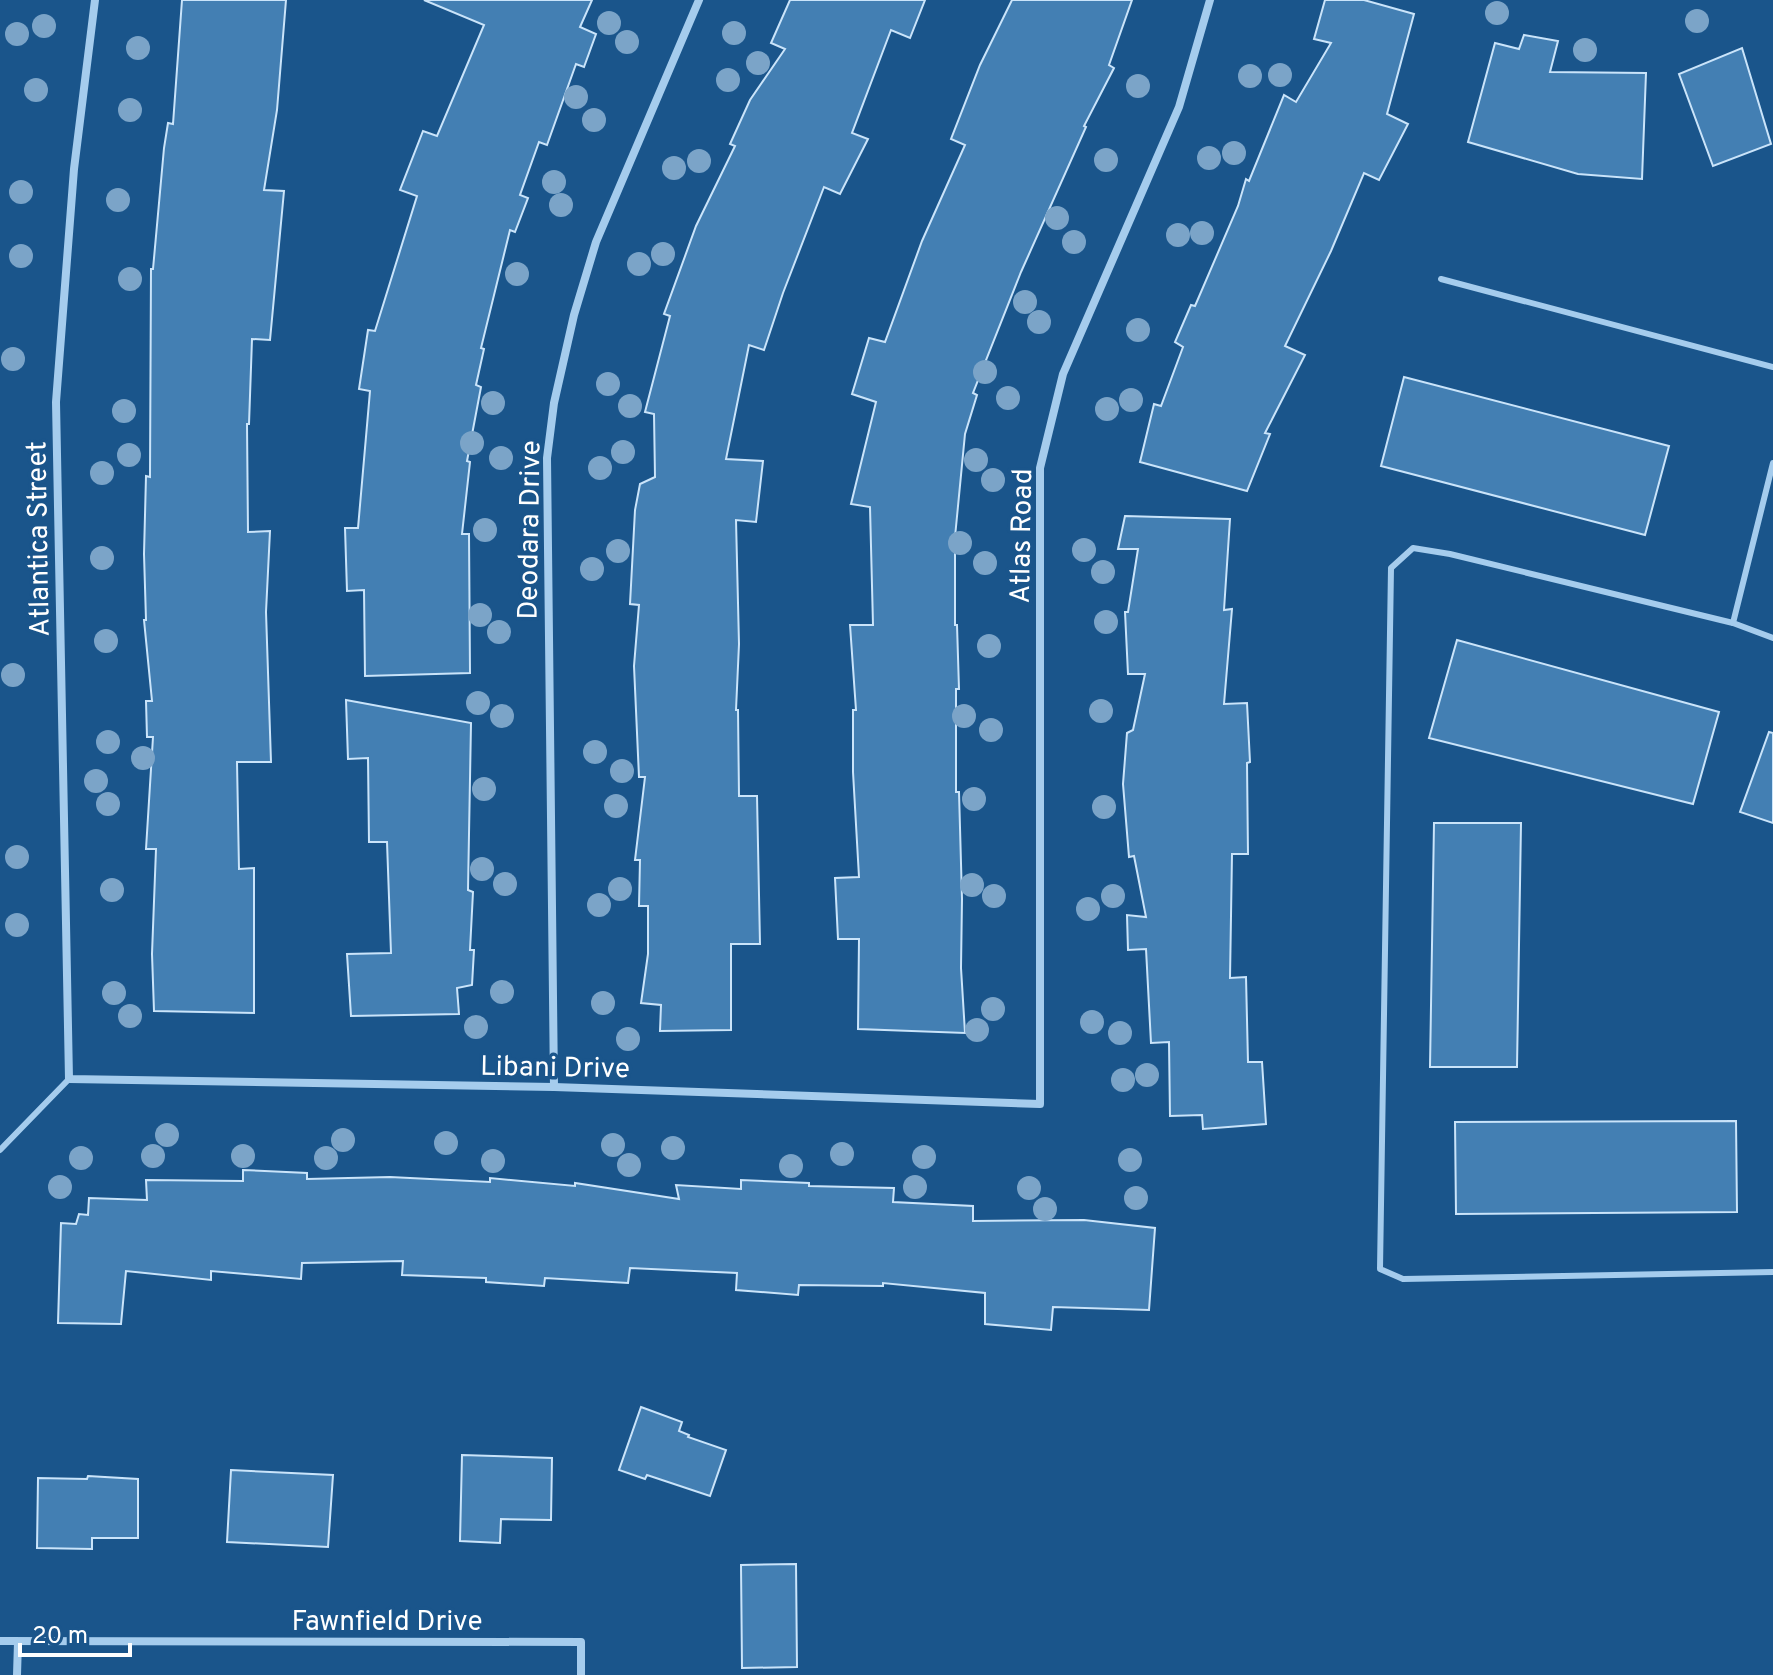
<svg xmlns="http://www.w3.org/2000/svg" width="1773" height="1675" viewBox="0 0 1773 1675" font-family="Overpass,sans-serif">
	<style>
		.building { fill: #437fb3; stroke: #cae4fa; stroke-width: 2 }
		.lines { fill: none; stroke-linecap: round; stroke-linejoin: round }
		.service { stroke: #a5cced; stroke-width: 6 }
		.minor { stroke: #a5cced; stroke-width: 8 }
		.tree { fill: #7ba4c8 }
		.labels { text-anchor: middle; stroke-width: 7; stroke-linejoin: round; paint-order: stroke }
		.street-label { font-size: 28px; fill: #fff; stroke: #1a558b }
	</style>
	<rect width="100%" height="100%" fill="#1a558b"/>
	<!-- building -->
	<g class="building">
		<path d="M182,0H286L277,110L264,190L284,191L270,340L252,339L249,424H247L248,532L270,531L266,612L271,762H237L239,869L254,868V1013L154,1011L152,954L156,849H146L153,737H147L146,701H152L144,620H146L144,554L146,476L150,477L151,269H153L164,148L168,123L173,124Z"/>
		<path d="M592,0L580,27L596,34L584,67L576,64L547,145L539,142L520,195L528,198L515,232L510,230L481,348L484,349L476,385L481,387L467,461L470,462L462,534H469L470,673L365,676L364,590L347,591L345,528H358L370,391L359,389L368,330L375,331L417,196L400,190L423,131L437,136L484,25L424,0Z"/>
		<path d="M790,0H925L910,38L891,30L852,133L868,139L840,194L824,187L783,293L764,350L749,345L726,459L763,461L756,522L736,520L739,644L736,710H738L739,796H757L760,944H731V1030L660,1031L661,1005L641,1003L648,954V906H639L640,860H635L645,777H639L634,666L639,605L630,604L635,510L640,484L655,477L654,414L645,412L670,316L664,314L696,226L735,146L730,144L750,100L785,49L771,43Z"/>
		<path d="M1012,0H1132L1109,65L1114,68L1084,126L1086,127L1021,272L973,393L977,395L965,434L955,537V625H957L959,689H956V792H959L962,899L961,968L965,1033L858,1029L859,939H838L835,878L859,877L853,772V710H856L850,625H873L870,507L851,504L876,402L852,394L869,338L885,342L922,241L965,145L951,139L980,65Z"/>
		<path d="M1325,0H1364L1414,14L1387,114L1408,124L1379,180L1364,173L1331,251L1285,346L1305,355L1265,433L1270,434L1247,491L1140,462L1154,404L1161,406L1183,347L1175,342L1191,305L1195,306L1238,206L1246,179L1249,181L1284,95L1296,102L1331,43L1314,39Z"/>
		<path d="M1524,35L1558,41L1550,72L1646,73L1642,179L1578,174L1468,142L1495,43L1519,49Z"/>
		<path d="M1742,48L1771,144L1713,166L1679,74Z"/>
		<path d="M1404,377L1669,446L1645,535L1381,466Z"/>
		<path d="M1125,516L1230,519L1224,610L1232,609L1224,704L1247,703L1250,762L1247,763L1248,854H1232L1230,978L1246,977L1248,1062H1262L1266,1124L1203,1129L1202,1115L1170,1116L1169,1042L1151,1043L1146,949L1128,950L1127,915L1146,917L1134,856L1129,857L1123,784L1127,733L1133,730L1145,674H1128L1125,612H1128L1138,549H1118Z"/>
		<path d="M1457,640L1719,712L1693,804L1429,738Z"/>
		<path d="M346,700L471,723L468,890L473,892L470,950H474L472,985L457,988L459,1014L351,1016L347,954L391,953L387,842H369L368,758L348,759Z"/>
		<path d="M1769,732L1773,733V823L1740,812Z"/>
		<path d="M1434,823H1521L1517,1067H1430Z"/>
		<path d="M1736,1121L1737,1212L1456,1214L1455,1122Z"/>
		<path d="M243,1170L307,1173V1179L390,1177L490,1182V1178L575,1186V1183L679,1199L676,1185L741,1189V1180L809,1183V1186L894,1188L893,1202L973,1206V1221L1084,1220L1155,1228L1149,1310L1053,1307L1051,1330L985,1324V1293L883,1283V1286L799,1285L798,1295L736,1290L737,1273L630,1268L628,1283L545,1278L544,1286L486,1282V1278L402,1275L403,1261L302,1263L301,1279L211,1271V1280L126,1271L121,1324L58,1323L61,1223L76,1224L79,1214L88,1215L89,1198L147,1200L146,1180L243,1181Z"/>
		<path d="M641,1407L682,1422L679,1431L689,1435L688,1437L726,1450L710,1496L647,1475L645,1479L619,1470Z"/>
		<path d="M462,1455L552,1458L551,1520L501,1519L500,1543L460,1541Z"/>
		<path d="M231,1470L333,1475L328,1547L227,1542Z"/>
		<path d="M88,1476L138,1479V1538H92V1549L37,1548L38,1478L87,1479Z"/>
		<path d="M796,1564L797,1667L742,1668L741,1565Z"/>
	</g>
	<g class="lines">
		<!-- service -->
		<g class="service">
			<path d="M1441,279L1773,367"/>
			<path d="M1773,463L1733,623L1773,638"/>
			<path d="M1733,623L1450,554L1413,548L1391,568L1380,1269L1403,1279L1773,1272"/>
			<path d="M0,1150L69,1079"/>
		</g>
		<!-- minor -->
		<g class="minor">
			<path d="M95,0L74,169L56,402L69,1079L554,1087L1040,1104V468L1063,374L1179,107L1210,0"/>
			<path d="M554,1087L547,458L554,403L574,315L596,242L699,0"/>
			<path d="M0,1641L581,1642V1675"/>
			<path d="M17,1675L18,1642"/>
		</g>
	</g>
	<!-- trees -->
	<g class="tree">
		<circle cx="1497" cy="13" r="12"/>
		<circle cx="1697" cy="21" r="12"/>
		<circle cx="609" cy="23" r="12"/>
		<circle cx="44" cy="26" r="12"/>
		<circle cx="734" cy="33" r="12"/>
		<circle cx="17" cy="34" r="12"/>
		<circle cx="627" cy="42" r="12"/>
		<circle cx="138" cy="48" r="12"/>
		<circle cx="1585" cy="50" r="12"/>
		<circle cx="758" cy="63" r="12"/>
		<circle cx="1280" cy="75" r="12"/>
		<circle cx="1250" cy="76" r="12"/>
		<circle cx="728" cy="80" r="12"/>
		<circle cx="1138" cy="86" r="12"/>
		<circle cx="36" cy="90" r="12"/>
		<circle cx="576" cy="97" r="12"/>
		<circle cx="130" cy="110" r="12"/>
		<circle cx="594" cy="120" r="12"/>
		<circle cx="1234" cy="153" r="12"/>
		<circle cx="1209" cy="158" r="12"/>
		<circle cx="1106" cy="160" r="12"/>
		<circle cx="699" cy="161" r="12"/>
		<circle cx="674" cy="168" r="12"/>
		<circle cx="554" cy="182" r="12"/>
		<circle cx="21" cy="192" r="12"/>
		<circle cx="118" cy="200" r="12"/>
		<circle cx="561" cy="205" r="12"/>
		<circle cx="1057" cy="218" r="12"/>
		<circle cx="1202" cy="233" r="12"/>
		<circle cx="1178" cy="235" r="12"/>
		<circle cx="1074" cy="242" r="12"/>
		<circle cx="663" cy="254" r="12"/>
		<circle cx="21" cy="256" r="12"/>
		<circle cx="639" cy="264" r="12"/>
		<circle cx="517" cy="274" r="12"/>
		<circle cx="130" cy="279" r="12"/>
		<circle cx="1025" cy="302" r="12"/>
		<circle cx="1039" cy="322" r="12"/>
		<circle cx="1138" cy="330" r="12"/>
		<circle cx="13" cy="359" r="12"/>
		<circle cx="985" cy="372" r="12"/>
		<circle cx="608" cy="384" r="12"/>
		<circle cx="1008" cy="398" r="12"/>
		<circle cx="1131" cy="400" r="12"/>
		<circle cx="493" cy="403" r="12"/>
		<circle cx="630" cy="406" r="12"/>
		<circle cx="1107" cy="409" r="12"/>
		<circle cx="124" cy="411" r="12"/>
		<circle cx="472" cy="443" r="12"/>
		<circle cx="623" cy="452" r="12"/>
		<circle cx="129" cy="455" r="12"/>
		<circle cx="501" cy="458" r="12"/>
		<circle cx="976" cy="460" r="12"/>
		<circle cx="600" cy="468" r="12"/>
		<circle cx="102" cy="473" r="12"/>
		<circle cx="993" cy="480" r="12"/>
		<circle cx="485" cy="530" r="12"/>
		<circle cx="960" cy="543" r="12"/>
		<circle cx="1084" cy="550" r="12"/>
		<circle cx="618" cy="551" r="12"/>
		<circle cx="102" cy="558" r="12"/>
		<circle cx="985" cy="563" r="12"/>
		<circle cx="592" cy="569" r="12"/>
		<circle cx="1103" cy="572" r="12"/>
		<circle cx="480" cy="615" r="12"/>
		<circle cx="1106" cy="622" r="12"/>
		<circle cx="499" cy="632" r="12"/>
		<circle cx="106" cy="641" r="12"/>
		<circle cx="989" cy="646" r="12"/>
		<circle cx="13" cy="675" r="12"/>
		<circle cx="478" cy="703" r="12"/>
		<circle cx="1101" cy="711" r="12"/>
		<circle cx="502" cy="716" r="12"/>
		<circle cx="964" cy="716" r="12"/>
		<circle cx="991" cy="730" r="12"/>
		<circle cx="108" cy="742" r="12"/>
		<circle cx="595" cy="752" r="12"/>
		<circle cx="143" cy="758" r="12"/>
		<circle cx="622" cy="771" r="12"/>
		<circle cx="96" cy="781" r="12"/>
		<circle cx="484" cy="789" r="12"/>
		<circle cx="974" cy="799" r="12"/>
		<circle cx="108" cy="804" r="12"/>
		<circle cx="616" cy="806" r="12"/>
		<circle cx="1104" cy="807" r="12"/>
		<circle cx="17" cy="857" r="12"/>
		<circle cx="482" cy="869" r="12"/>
		<circle cx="505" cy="884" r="12"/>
		<circle cx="972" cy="885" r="12"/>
		<circle cx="620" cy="889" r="12"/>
		<circle cx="112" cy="890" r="12"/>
		<circle cx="994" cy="896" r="12"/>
		<circle cx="1113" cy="896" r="12"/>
		<circle cx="599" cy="905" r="12"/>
		<circle cx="1088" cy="909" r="12"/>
		<circle cx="17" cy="925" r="12"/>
		<circle cx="502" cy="992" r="12"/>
		<circle cx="114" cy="993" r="12"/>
		<circle cx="603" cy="1003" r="12"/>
		<circle cx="993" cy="1009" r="12"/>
		<circle cx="130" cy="1016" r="12"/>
		<circle cx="1092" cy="1022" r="12"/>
		<circle cx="476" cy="1027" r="12"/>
		<circle cx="977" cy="1030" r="12"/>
		<circle cx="1120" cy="1033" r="12"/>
		<circle cx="628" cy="1039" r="12"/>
		<circle cx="1147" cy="1075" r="12"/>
		<circle cx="1123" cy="1080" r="12"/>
		<circle cx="167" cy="1135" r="12"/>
		<circle cx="343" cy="1140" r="12"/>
		<circle cx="446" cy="1143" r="12"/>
		<circle cx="613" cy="1145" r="12"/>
		<circle cx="673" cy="1148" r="12"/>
		<circle cx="842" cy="1154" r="12"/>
		<circle cx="153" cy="1156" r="12"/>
		<circle cx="243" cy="1156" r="12"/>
		<circle cx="924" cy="1157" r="12"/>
		<circle cx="81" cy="1158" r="12"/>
		<circle cx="326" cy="1158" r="12"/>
		<circle cx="1130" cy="1160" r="12"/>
		<circle cx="493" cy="1161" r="12"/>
		<circle cx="629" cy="1165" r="12"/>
		<circle cx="791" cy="1166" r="12"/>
		<circle cx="60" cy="1187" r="12"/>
		<circle cx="915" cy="1187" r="12"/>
		<circle cx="1029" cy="1188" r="12"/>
		<circle cx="1136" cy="1198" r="12"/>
		<circle cx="1045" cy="1209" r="12"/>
	</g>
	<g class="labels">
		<!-- street labels -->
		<g class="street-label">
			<text transform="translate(528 530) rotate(-89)" y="10">Deodara Drive</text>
			<text transform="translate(1020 536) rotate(-89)" y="10">Atlas Road</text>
			<text transform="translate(37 539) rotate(-91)" y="10">Atlantica Street</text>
			<text transform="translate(555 1066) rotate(1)" y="10">Libani Drive</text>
			<text x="387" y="1630">Fawnfield Drive</text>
		</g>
	</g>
	<!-- scale -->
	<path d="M20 1643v12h110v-12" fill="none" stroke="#ffffff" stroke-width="4"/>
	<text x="32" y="1643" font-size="24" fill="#ffffff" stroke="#1a558b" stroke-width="6" paint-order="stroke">20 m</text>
</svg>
